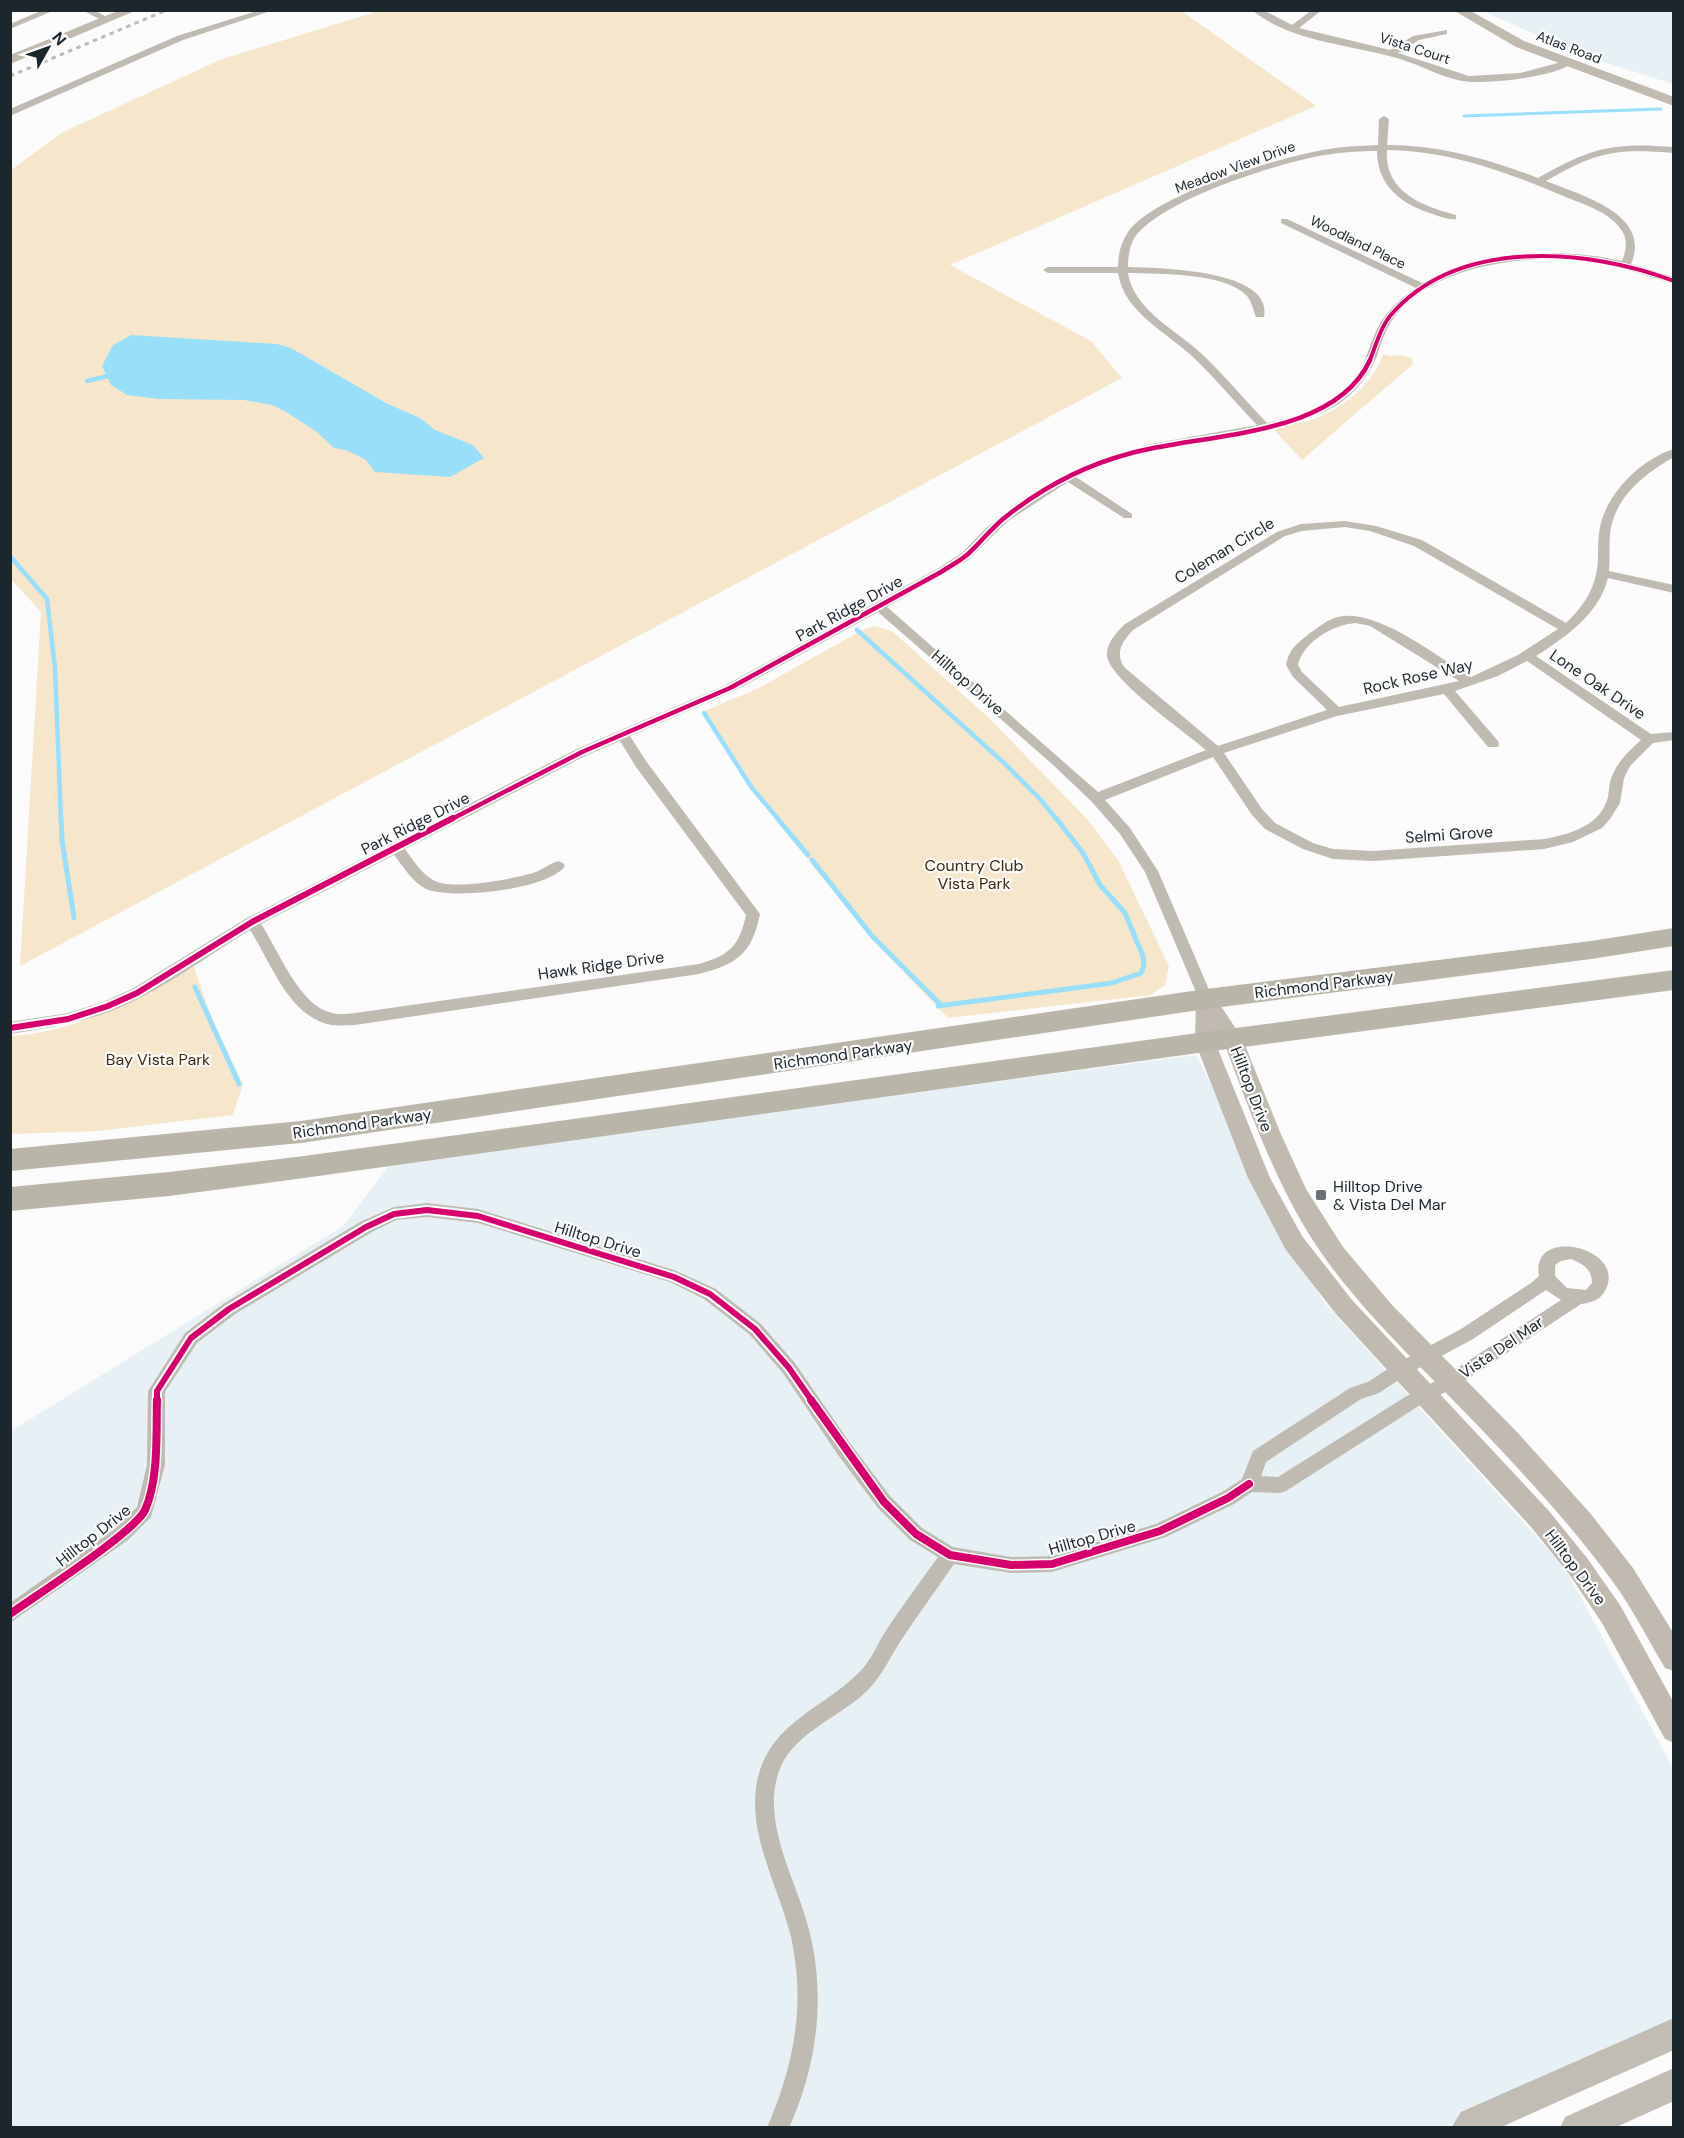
<svg xmlns="http://www.w3.org/2000/svg" width="1684" height="2138" viewBox="0 0 1684 2138" font-family="'DM Sans',sans-serif">
	<style>
		.built { fill: #e7f0f4 }
		.green { fill: #f6e7cc }
		.water { fill: #99dffa }
		.lines { fill: none; stroke-linecap: round; stroke-linejoin: round }
		.stream-far2 { stroke: #99dffa; stroke-width: 3 }
		.stream-far1 { stroke: #99dffa; stroke-width: 4.5 }
		.stream { stroke: #99dffa; stroke-width: 5 }
		.street { fill: #c0bbb2; fill-rule: evenodd }
		.secondary { fill: #c0bab0; fill-rule: evenodd }
		.primary { fill: #c2bdb4; fill-rule: evenodd }
		.highway { fill: #bab5a9; fill-rule: evenodd }
		.rail { stroke: #bcbab5; stroke-width: 3; stroke-dasharray: 4.5 4.5; stroke-linecap: butt }
		.cycleway-far3-casing { stroke: #fbfbfb; stroke-width: 6 }
		.cycleway-far2-casing { stroke: #fbfbfb; stroke-width: 8 }
		.cycleway-far1-casing { stroke: #fbfbfb; stroke-width: 10 }
		.cycleway-casing { stroke: #fbfbfb; stroke-width: 11 }
		.cycleway-far3 { stroke: #d6006c; stroke-width: 4 }
		.cycleway-far2 { stroke: #d6006c; stroke-width: 4.5 }
		.cycleway-far1 { stroke: #d6006c; stroke-width: 6 }
		.cycleway { stroke: #d6006c; stroke-width: 8 }
		.poi-dot { fill: #697174; stroke: #fbfbfb; stroke-width: 2 }
		.labels { text-anchor: middle; stroke-width: 4.5; stroke-linejoin: round; paint-order: stroke }
		.far-street-label { font-size: 14px; fill: #1b272c; stroke: #fbfbfb }
		.street-label { font-size: 16px; fill: #1b272c; stroke: #fbfbfb }
		.park-label { font-size: 16px; fill: #3e2d0a; stroke: #fbfbfb }
		.poi-label { font-size: 16px; fill: #1b272c; stroke: #fbfbfb; text-anchor: start }
	</style>
	<rect width="100%" height="100%" fill="#fbfbfb"/>
	<!-- built -->
	<g class="built">
		<path d="M1483,11H1673V84L1578,54Z"/>
		<path d="M1196,1055L1322,1300L1565,1568L1673,1768V2020L1445,2127L11,2128V1431L343,1226L392,1162Z"/>
	</g>
	<!-- green -->
	<g class="green">
		<path d="M1180,10L1316,106L950,265L1091,341L1122,378L20,966L41,612L11,579V170L63,132L222,59L379,11Z"/>
		<path d="M1383,354C1393,359 1402,351 1412,359L1413,364L1302,460L1275,431L1276,424C1316,429 1371,394 1383,354Z"/>
		<path d="M874,626L892,631L989,718L1088,820L1118,860L1169,966L1165,985L1151,995L948,1018L872,939L750,788L702,712L759,688L862,630Z"/>
		<path d="M193,965L213,1021L243,1084L233,1115L98,1131L11,1134V1036C79,1032 136,998 193,965Z"/>
	</g>
	<!-- water -->
	<path class="water" d="M131,335L277,344L291,348L386,403L420,418L435,430L473,445L484,458L450,477L375,472L366,460L346,450L334,448L317,432L286,412L272,405L244,400L159,399L127,395L111,385L102,366L113,345Z"/>
	<g class="lines">
		<!-- stream-far2 -->
		<path class="stream-far2" d="M1464,116L1661,109"/>
		<!-- stream-far1 -->
		<g class="stream-far1">
			<path d="M87,381L112,375"/>
			<path d="M10,556L47,599L55,668L61,820"/>
			<path d="M857,630L1003,762L1041,800L1057,820"/>
			<path d="M704,713L752,788L779,820"/>
		</g>
		<!-- stream -->
		<g class="stream">
			<path d="M61,818L62,840L74,918"/>
			<path d="M777,818L808,855"/>
			<path d="M812,860L873,937L941,1005"/>
			<path d="M195,987L239,1084"/>
			<path d="M938,1006L1112,983L1141,973L1144,965L1143,956L1125,913L1100,885L1083,853L1056,818"/>
		</g>
		<!-- street -->
		<g class="street">
			<path d="M43,10H55L10,29V24Z"/>
			<path d="M82,10H94L112,20L105,22Z"/>
			<path d="M260,10H274L183,40L10,116V109L177,36Z"/>
			<path d="M1252,10H1263L1292,25L1312,10H1322L1299,28L1390,50L1413,36L1447,30V34L1419,40L1398,53L1469,76L1520,73L1569,60L1573,63C1554,77 1494,83 1470,82C1445,80 1424,66 1400,59C1352,44 1292,43 1252,10Z"/>
			<path d="M1384,116L1389,119L1387,145C1439,145 1489,159 1538,178C1590,148 1612,142 1674,147V153C1615,148 1596,152 1546,181C1580,195 1653,214 1631,264L1674,277V284C1644,275 1617,265 1586,261C1527,253 1425,266 1391,322C1384,333 1381,344 1377,356C1368,378 1351,398 1330,409C1282,433 1227,436 1176,446C1141,452 1108,463 1076,477L1132,514V518H1124L1068,482L1008,521L968,560L887,607L1098,792L1206,750C1185,732 1110,680 1107,656C1106,643 1117,632 1125,624L1277,532L1301,524L1345,521L1376,526L1422,540L1566,623C1585,605 1597,586 1598,559C1598,548 1598,537 1600,527C1607,493 1641,459 1674,449V457C1644,474 1615,497 1610,533C1609,546 1610,558 1609,571L1674,585V593L1608,578C1599,614 1566,637 1536,656L1651,734L1674,732V740L1653,743L1630,766L1624,778L1620,803L1610,819L1602,828L1573,842L1544,849L1373,861L1333,859L1303,849L1265,829L1252,815L1213,757L1105,800L1130,828L1158,871L1213,999L1211,1003H1201L1199,999L1145,872L1120,834L1091,801L1052,764L878,612L734,691L630,736L646,761L760,914C752,954 737,964 699,974L355,1025C347,1025 339,1026 331,1025C288,1016 271,962 250,930C206,957 162,990 114,1010C81,1023 46,1028 10,1034V1022L68,1013L103,1002L132,989L247,918L577,749L726,685L937,569L963,552L985,529L1016,504L1049,483L1085,465L1151,444L1257,425C1236,403 1216,379 1194,358C1167,332 1124,313 1118,273H1048L1043,270L1048,267H1118C1118,255 1121,242 1128,232C1155,195 1269,161 1313,152C1334,147 1356,146 1378,145L1379,119ZM1387,150C1452,151 1509,173 1568,198C1586,205 1611,213 1622,231C1628,240 1626,251 1622,261C1554,246 1485,253 1422,283L1287,219H1281V223L1416,288C1398,300 1382,315 1374,336C1369,348 1365,362 1358,374C1338,403 1300,416 1267,423C1245,400 1225,376 1203,355C1177,330 1134,311 1128,273C1158,274 1225,272 1247,296C1252,302 1253,310 1256,317H1264C1274,269 1157,268 1128,267C1128,256 1130,242 1138,233C1170,198 1267,167 1314,157C1334,153 1356,151 1377,151C1377,186 1402,205 1433,214C1441,217 1449,220 1456,219V215C1422,206 1384,192 1387,150ZM1345,527L1370,531L1414,546L1558,629L1518,655L1471,677C1439,658 1376,607 1338,617C1328,619 1319,627 1310,633C1297,644 1290,647 1286,665L1293,677L1327,710L1218,746L1124,667C1115,652 1122,642 1133,630L1285,536L1302,531ZM1356,623L1370,626L1459,681L1339,707L1302,672L1298,665C1303,642 1334,624 1356,623ZM1527,661L1641,740C1629,751 1618,761 1612,776C1608,784 1610,795 1606,803C1597,827 1566,835 1544,839L1373,851L1333,849L1313,843L1275,823L1262,809L1224,753L1337,716L1444,694L1488,747H1498L1499,744L1498,741L1455,691L1498,676ZM620,741L636,767L746,915C739,946 730,955 699,964L355,1013C348,1014 339,1015 332,1013C299,1006 278,949 261,924L394,855C403,866 412,882 426,889C452,900 548,890 565,866L563,863L558,861C549,864 542,870 533,873C512,879 451,891 433,880C421,873 413,860 405,849L587,755Z"/>
			<path d="M427,1203L478,1209L674,1270L716,1289L761,1324L795,1363L850,1443L890,1496L922,1528L953,1547L1011,1557L1052,1556L1156,1524L1222,1492L1242,1479L1253,1451L1350,1388L1368,1382L1394,1365L1461,1329L1531,1283L1539,1276C1529,1225 1629,1247 1605,1291C1600,1300 1591,1303 1581,1304L1457,1386L1417,1407L1286,1491L1280,1493L1252,1492L1234,1504L1166,1537L1052,1572L1011,1573L954,1564C937,1589 919,1613 902,1639C890,1657 882,1676 867,1691C839,1718 790,1734 778,1774C763,1822 793,1875 806,1919C827,1989 819,2061 789,2128H767C794,2064 806,2006 791,1937C778,1884 742,1826 760,1770C776,1719 832,1704 864,1667C873,1656 878,1643 885,1632C902,1606 920,1582 938,1557L910,1540L878,1508L838,1455L783,1373L749,1334L704,1299L670,1282L478,1223L427,1217L396,1220L372,1232L235,1314L197,1343L165,1392V1465L151,1517L128,1540L10,1623V1603L116,1528L137,1507L147,1465L148,1391L185,1333L223,1304L360,1222L394,1207ZM1571,1259C1583,1264 1592,1269 1592,1283L1586,1290L1567,1288L1555,1276V1265L1561,1261ZM1546,1290L1561,1300L1445,1376L1405,1397L1278,1477L1261,1476L1266,1462L1361,1399L1379,1393L1406,1375L1473,1339Z"/>
		</g>
		<!-- secondary -->
		<g class="secondary">
			<path d="M120,10H137L10,64V55Z"/>
			<path d="M1453,10H1469L1524,41L1674,97V106L1516,47Z"/>
			<path d="M1206,991L1213,994L1242,1038L1280,1132L1306,1189L1343,1247L1392,1305L1517,1432L1590,1513L1633,1568L1674,1634V1671L1665,1668C1648,1640 1633,1609 1613,1582C1579,1535 1539,1491 1499,1448C1442,1386 1377,1329 1327,1261C1279,1195 1252,1116 1223,1040L1216,1030L1215,1042L1270,1178L1302,1236L1352,1300L1549,1511L1587,1558L1620,1605L1674,1703V1743L1665,1739L1602,1623L1569,1574L1531,1527L1336,1314L1286,1250L1248,1178L1195,1042L1196,999L1199,994Z"/>
		</g>
		<!-- primary -->
		<g class="primary">
			<path d="M1674,2018V2050L1499,2128H1451L1461,2112Z"/>
			<path d="M1674,2068V2101L1614,2128H1560L1565,2117Z"/>
		</g>
		<!-- highway -->
		<g class="highway">
			<path d="M1674,928V946L1591,959L1206,1009L301,1143L10,1171V1149L301,1121L1206,989L1591,941Z"/>
			<path d="M1674,970V990L1205,1052L304,1178L169,1196L10,1211V1187L169,1172L304,1156L1205,1032Z"/>
		</g>
		<!-- rail -->
		<path class="rail" d="M10,76L167,10"/>
		<defs>
			<path id="cycleway-far3" d="M1369,362C1376,347 1379,329 1390,316C1457,237 1587,248 1674,281"/>
			<path id="cycleway-far2" d="M450,820L582,752L730,688L941,572C950,566 960,561 968,554C980,543 990,530 1003,519C1039,490 1083,466 1128,454C1200,433 1334,439 1370,360"/>
			<g id="cycleway-far1">
				<path d="M10,1028L68,1019L108,1006L137,993L252,922L453,818"/>
				<path d="M157,1401V1391L191,1338L229,1309L366,1227L394,1214L427,1210L478,1216L674,1277L710,1294L755,1329L789,1368L812,1401"/>
			</g>
			<g id="cycleway">
				<path d="M811,1400L884,1502L916,1534L950,1555L1011,1565L1052,1564L1160,1531L1228,1498L1249,1484"/>
				<path d="M10,1614C35,1596 135,1532 145,1510C159,1479 156,1433 157,1400"/>
			</g>
		</defs>
		<!-- cycleway-far3 casing -->
		<use href="#cycleway-far3" class="cycleway-far3-casing"/>
		<!-- cycleway-far2 casing -->
		<use href="#cycleway-far2" class="cycleway-far2-casing"/>
		<!-- cycleway-far1 casing -->
		<use href="#cycleway-far1" class="cycleway-far1-casing"/>
		<!-- cycleway casing -->
		<use href="#cycleway" class="cycleway-casing"/>
		<!-- cycleway-far3 -->
		<use href="#cycleway-far3" class="cycleway-far3"/>
		<!-- cycleway-far2 -->
		<use href="#cycleway-far2" class="cycleway-far2"/>
		<!-- cycleway-far1 -->
		<use href="#cycleway-far1" class="cycleway-far1"/>
		<!-- cycleway -->
		<use href="#cycleway" class="cycleway"/>
	</g>
	<!-- markers -->
	<rect class="poi-dot" x="1315" y="1189" width="12" height="12" rx="3"/>
	<g class="labels">
		<!-- far-street labels -->
		<g class="far-street-label">
			<text transform="translate(1569 47) rotate(21)" y="5">Atlas Road</text>
			<text transform="translate(1415 48) rotate(18)" y="5">Vista Court</text>
			<text transform="translate(1235 167) rotate(-20)" y="5">Meadow View Drive</text>
			<text transform="translate(1358 242) rotate(26)" y="5">Woodland Place</text>
		</g>
		<!-- street labels -->
		<g class="street-label">
			<text transform="translate(1224 550) rotate(-31)" y="6">Coleman Circle</text>
			<text transform="translate(849 608) rotate(-29)" y="6">Park Ridge Drive</text>
			<text transform="translate(1418 676) rotate(-13)" y="6">Rock Rose Way</text>
			<text transform="translate(968 682) rotate(41)" y="6">Hilltop Drive</text>
			<text transform="translate(1598 684) rotate(34)" y="6">Lone Oak Drive</text>
			<text transform="translate(415 823) rotate(-27)" y="6">Park Ridge Drive</text>
			<text transform="translate(1449 834) rotate(-4)" y="6">Selmi Grove</text>
			<text transform="translate(601 965) rotate(-8)" y="6">Hawk Ridge Drive</text>
			<text transform="translate(1324 984) rotate(-7)" y="6">Richmond Parkway</text>
			<text transform="translate(843 1054) rotate(-8)" y="6">Richmond Parkway</text>
			<text transform="translate(1252 1089) rotate(69)" y="6">Hilltop Drive</text>
			<text transform="translate(362 1123) rotate(-8)" y="6">Richmond Parkway</text>
			<text transform="translate(598 1239) rotate(17)" y="6">Hilltop Drive</text>
			<text transform="translate(1501 1347) rotate(-34)" y="6">Vista Del Mar</text>
			<text transform="translate(93 1535) rotate(-38)" y="6">Hilltop Drive</text>
			<text transform="translate(1092 1537) rotate(-16)" y="6">Hilltop Drive</text>
			<text transform="translate(1576 1567) rotate(53)" y="6">Hilltop Drive</text>
		</g>
		<!-- park labels -->
		<g class="park-label">
			<text x="974" y="871">Country Club<tspan x="974" dy="18">Vista Park</tspan></text>
			<text x="158" y="1065">Bay Vista Park</text>
		</g>
		<!-- poi labels -->
		<g class="poi-label">
			<text x="1333" y="1192">Hilltop Drive<tspan x="1333" dy="18">&amp; Vista Del Mar</tspan></text>
		</g>
	</g>
	<!-- border -->
	<rect width="1684" height="2138" fill="none" stroke="#1b272c" stroke-width="24"/>
	<!-- north arrow -->
	<g transform="translate(48 48) rotate(50)" stroke="#fbfbfb" stroke-width="4.5" paint-order="stroke">
	<path d="M0-4.5L10 22L0 15L-10 22Z" fill="#1b272c"/>
	<text y="-9" font-size="16" font-weight="bold" text-anchor="middle" fill="#1b272c">N</text>
	</g>
</svg>
